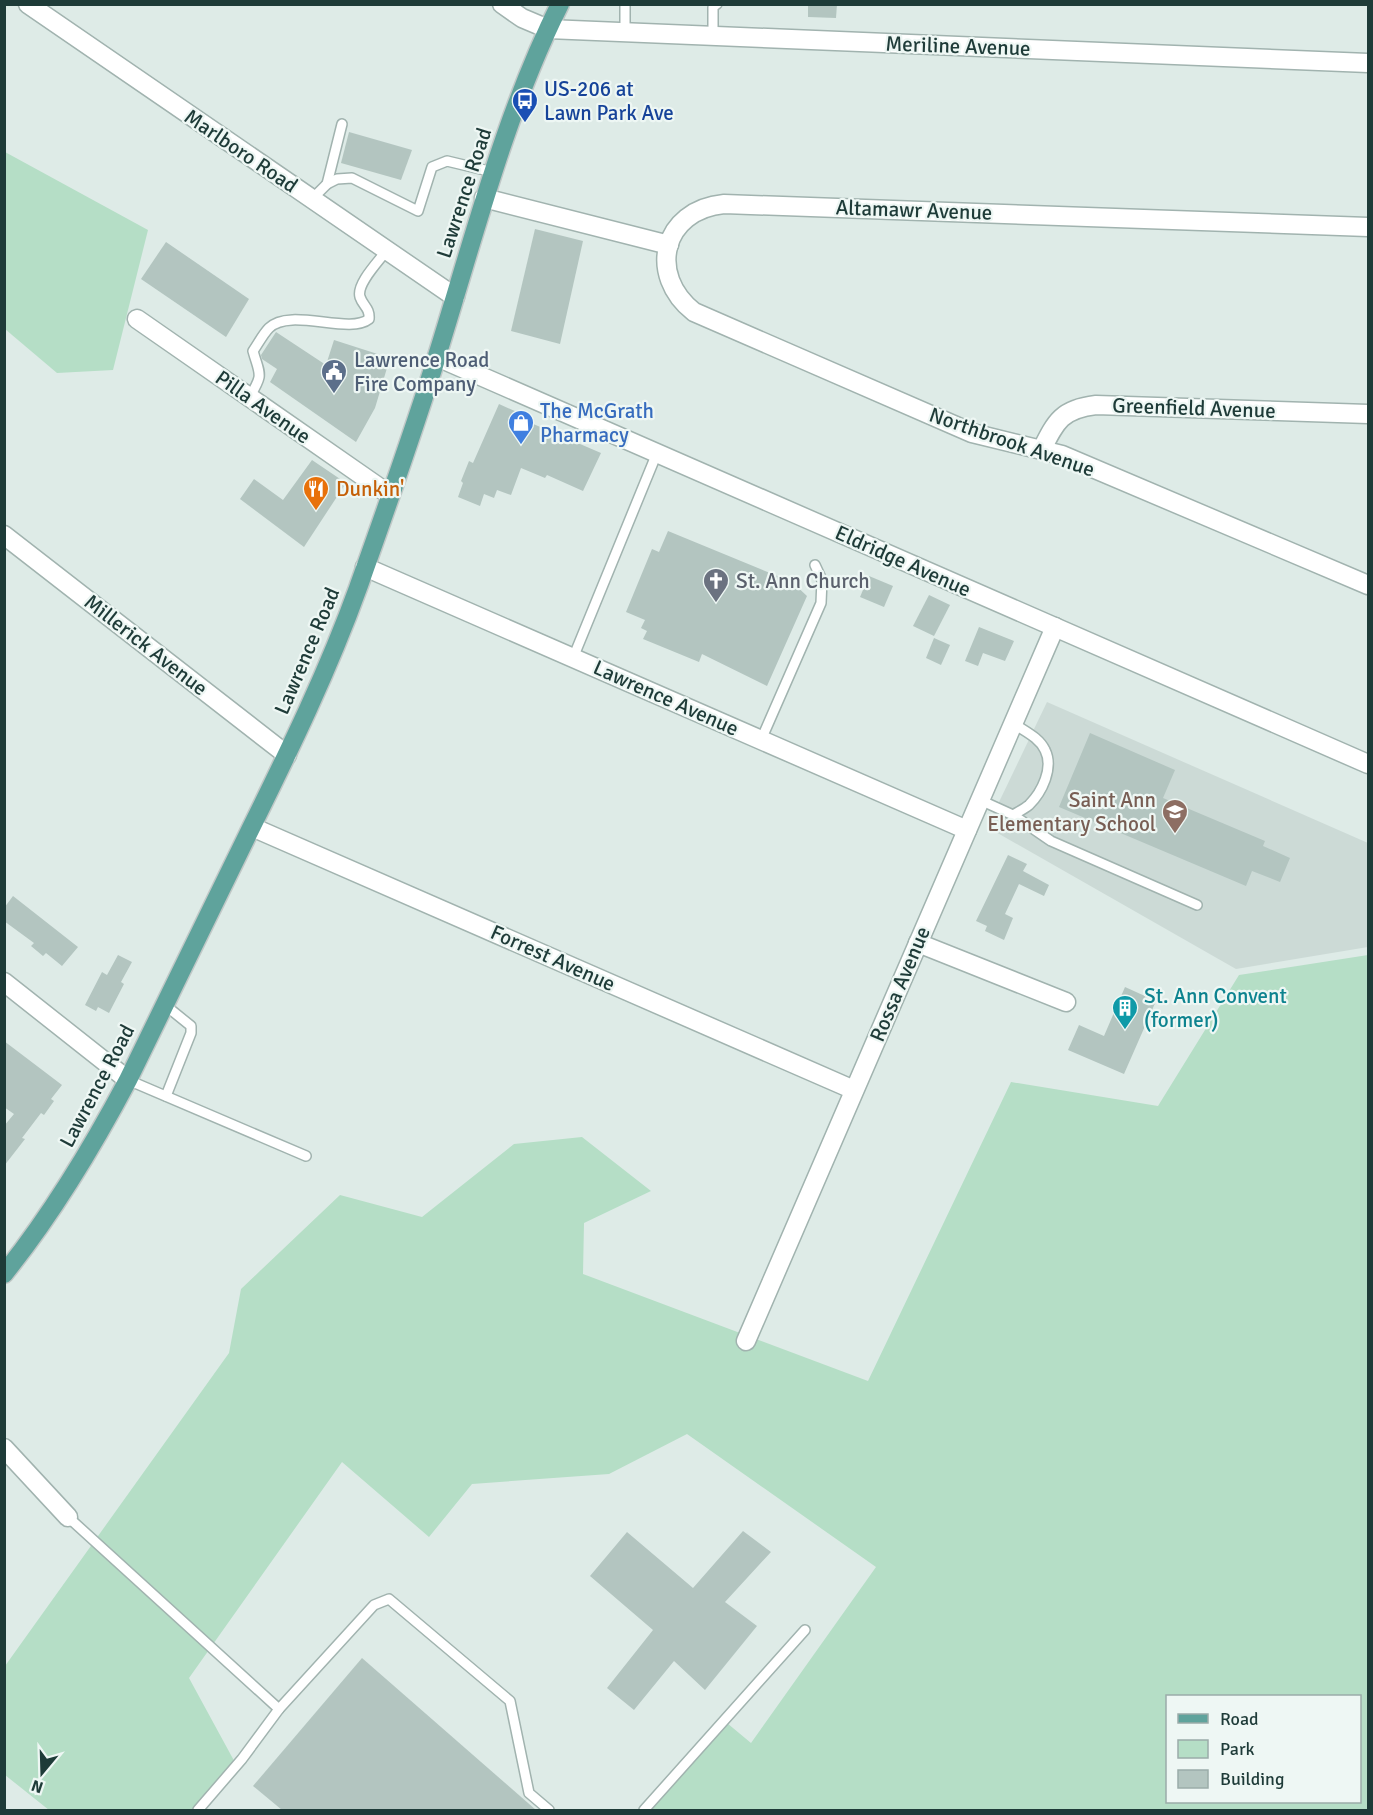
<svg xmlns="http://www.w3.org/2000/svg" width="1373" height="1815" viewBox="0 0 1373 1815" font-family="Signika,sans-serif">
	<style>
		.built { fill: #ccdad6 }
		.green { fill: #b5dec6; fill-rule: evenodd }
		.building { fill: #b3c5c0 }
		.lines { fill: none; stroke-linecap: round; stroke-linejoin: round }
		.service-casing { stroke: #a1b3af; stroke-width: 12 }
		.minor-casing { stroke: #a1b3af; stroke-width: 21 }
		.primary-casing { stroke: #c0c8c7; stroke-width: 21 }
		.service { stroke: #fff; stroke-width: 9 }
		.minor { stroke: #fff; stroke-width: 18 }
		.primary { stroke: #5fa39c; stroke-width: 18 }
		.labels { text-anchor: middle; stroke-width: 4.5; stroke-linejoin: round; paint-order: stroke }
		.street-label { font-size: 21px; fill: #1e3b38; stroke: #eef7f4 }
		.transit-label { font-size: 21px; fill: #164399; stroke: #eef7f4; text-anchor: start }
		.service-label { font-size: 21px; fill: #4e5e75; stroke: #eef7f4; text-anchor: start }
		.shop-label { font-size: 21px; fill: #366cbe; stroke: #eef7f4; text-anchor: start }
		.food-label { font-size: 21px; fill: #c56008; stroke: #eef7f4; text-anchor: start }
		.worship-label { font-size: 21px; fill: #5b616d; stroke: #eef7f4; text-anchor: start }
		.education-label { font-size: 21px; fill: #785e54; stroke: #eef7f4; text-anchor: end }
		.culture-label { font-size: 21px; fill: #0d838f; stroke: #eef7f4; text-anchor: start }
	</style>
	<rect width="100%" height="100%" fill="#deebe7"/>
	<!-- built -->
	<path class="built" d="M1047,702L1368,843V947L1236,969L987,827Z"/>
	<!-- green -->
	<g class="green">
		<path d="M5,152L148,230L113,370L57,373L5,329Z"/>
		<path d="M1368,955V1810H647L727,1723L751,1743L876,1567L687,1434L609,1474L472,1484L429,1537L342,1462L189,1678L238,1768L205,1810H49L5,1775V1666L229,1353L241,1289L340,1195L422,1217L514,1144L582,1137L651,1191L584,1223L583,1274L868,1381L1011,1082L1158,1106L1239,975ZM1168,1696H1360V1802H1168Z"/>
	</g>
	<!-- building -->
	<g class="building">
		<path d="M808,4H837L836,18L808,17Z"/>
		<path d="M349,132L412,150L401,180L341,163Z"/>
		<path d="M535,229L583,241L560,344L511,331Z"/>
		<path d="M166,242L249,299L226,337L141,279Z"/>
		<path d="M276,332L326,365L334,340L390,358L375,408L356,442L270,382L277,369L262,359L261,355Z"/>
		<path d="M499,404L526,416L524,420L601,453L583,491L547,475L545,478L521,468L511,495L497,490L494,498L484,494L480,506L458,497L463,483L461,481L469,461L473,463Z"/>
		<path d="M312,460L346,483L304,547L240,499L254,479L283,500Z"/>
		<path d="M668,531L792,582L807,596L767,686L702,654L699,662L643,639L647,631L641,628L645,620L626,612L652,549L659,552Z"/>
		<path d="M869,576L893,586L884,607L860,597Z"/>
		<path d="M929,595L950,605L934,636L913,626Z"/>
		<path d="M979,627L1014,641L1005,661L983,653L978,666L965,661Z"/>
		<path d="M934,638L950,645L941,665L926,658Z"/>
		<path d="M1090,733L1175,770L1163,798L1265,841L1263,846L1290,858L1280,882L1252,871L1246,886L1059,807Z"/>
		<path d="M1008,855L1027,864L1023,871L1049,885L1044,896L1019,884L1005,914L1013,918L1004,940L985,931L987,926L976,921Z"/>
		<path d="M13,896L78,947L62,966L46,953L43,956L31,946L34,943L4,921V908Z"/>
		<path d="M118,955L132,962L121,982L124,984L109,1013L98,1007L96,1011L85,1005L102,972L107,975Z"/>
		<path d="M1125,987L1156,1001L1124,1074L1068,1050L1079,1025L1104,1036Z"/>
		<path d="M4,1041L62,1085L51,1099L54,1101L44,1115L41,1113L22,1138L25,1139L4,1166V1126L14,1114L4,1107Z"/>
		<path d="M743,1531L771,1552L725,1602L757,1626L705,1690L674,1661L634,1710L607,1688L653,1630L590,1576L627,1532L693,1588Z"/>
		<path d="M362,1658L536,1810H282L253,1786Z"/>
	</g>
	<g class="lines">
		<defs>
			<g id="service">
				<path d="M625,33V4"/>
				<path d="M713,36V7L717,4"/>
				<path d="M327,184L342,124"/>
				<path d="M312,199L327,184L337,179L352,178L418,211L432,167L447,161L493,172"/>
				<path d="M249,398C264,373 260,376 253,351C258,344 263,334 269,328C290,307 349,335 369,319C370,308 363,306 360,297C356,284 379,261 387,250"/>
				<path d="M573,658L657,453"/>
				<path d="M761,740L821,603L822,580L815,565"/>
				<path d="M980,800L1013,815L1051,841L1197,905"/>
				<path d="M1013,815C1018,812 1024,809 1029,805C1042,792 1054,768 1045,750C1039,737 1024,731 1013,723"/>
				<path d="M165,1005L191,1026V1033L166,1096"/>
				<path d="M128,1080L306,1156"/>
				<path d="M68,1517L279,1709"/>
				<path d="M198,1810L242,1759L279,1709L374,1605L389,1599L510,1701L529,1793L549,1810"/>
				<path d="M644,1810L805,1630"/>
			</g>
			<g id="minor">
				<path d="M28,4L455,297"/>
				<path d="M502,4L522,18L548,29L1368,63"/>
				<path d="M484,198L669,245"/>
				<path d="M1368,227L724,204C662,210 647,275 694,312L972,433L1062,455L1368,585"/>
				<path d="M137,319L390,495"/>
				<path d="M437,357L1368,764"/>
				<path d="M1042,449C1056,421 1062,409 1096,405L1368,414"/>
				<path d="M4,535L287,755"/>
				<path d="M365,567L967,830"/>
				<path d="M252,827L854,1090"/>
				<path d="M918,943L1066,1002"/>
				<path d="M4,982L128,1080"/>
				<path d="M746,1341L1055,627"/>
				<path d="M4,1448L68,1517"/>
			</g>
			<path id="primary" d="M4,1274C53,1213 92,1148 128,1080C169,996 210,912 251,828C290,749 328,671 358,588C385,512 413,434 437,356C474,238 504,116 560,4"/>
		</defs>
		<!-- service casing -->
		<use href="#service" class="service-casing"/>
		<!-- minor casing -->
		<use href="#minor" class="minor-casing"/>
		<!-- primary casing -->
		<use href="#primary" class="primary-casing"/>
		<!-- service -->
		<use href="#service" class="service"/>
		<!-- minor -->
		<use href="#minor" class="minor"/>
		<!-- primary -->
		<use href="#primary" class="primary"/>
	</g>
	<!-- icons -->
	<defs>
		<symbol id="bus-pin" viewBox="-11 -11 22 30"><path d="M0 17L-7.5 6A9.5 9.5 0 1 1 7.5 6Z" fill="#1a4fb4" stroke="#eef7f4"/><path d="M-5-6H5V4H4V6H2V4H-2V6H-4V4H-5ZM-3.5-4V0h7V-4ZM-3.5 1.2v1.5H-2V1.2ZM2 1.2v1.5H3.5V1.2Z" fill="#fff"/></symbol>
		<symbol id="civic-pin" viewBox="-11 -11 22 30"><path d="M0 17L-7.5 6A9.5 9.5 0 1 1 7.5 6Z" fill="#5c6f8a" stroke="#eef7f4"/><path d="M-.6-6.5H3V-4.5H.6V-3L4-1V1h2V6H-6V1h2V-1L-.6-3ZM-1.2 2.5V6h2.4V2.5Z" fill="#fff"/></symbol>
		<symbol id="shop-pin" viewBox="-11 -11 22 30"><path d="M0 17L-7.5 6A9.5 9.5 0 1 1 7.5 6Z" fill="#3f7fe0" stroke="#eef7f4"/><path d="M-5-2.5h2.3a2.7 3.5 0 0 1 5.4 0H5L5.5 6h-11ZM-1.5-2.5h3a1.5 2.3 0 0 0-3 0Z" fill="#fff"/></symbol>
		<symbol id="restaurant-pin" viewBox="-11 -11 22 30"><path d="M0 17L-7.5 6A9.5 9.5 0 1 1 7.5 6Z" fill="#e8710a" stroke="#eef7f4"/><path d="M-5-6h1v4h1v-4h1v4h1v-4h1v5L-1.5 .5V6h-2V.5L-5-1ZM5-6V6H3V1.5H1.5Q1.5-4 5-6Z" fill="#fff"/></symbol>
		<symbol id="church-pin" viewBox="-11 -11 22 30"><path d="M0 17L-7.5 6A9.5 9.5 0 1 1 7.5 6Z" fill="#6b7280" stroke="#eef7f4"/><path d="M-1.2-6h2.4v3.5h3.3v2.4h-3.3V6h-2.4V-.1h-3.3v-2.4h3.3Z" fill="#fff"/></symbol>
		<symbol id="school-pin" viewBox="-11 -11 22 30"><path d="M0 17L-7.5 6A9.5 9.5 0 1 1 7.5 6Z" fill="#8d6e63" stroke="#eef7f4"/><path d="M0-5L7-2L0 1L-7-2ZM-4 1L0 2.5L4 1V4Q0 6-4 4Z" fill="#fff"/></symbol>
		<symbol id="building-pin" viewBox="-11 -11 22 30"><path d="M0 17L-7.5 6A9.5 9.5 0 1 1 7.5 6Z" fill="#0f9aa8" stroke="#eef7f4"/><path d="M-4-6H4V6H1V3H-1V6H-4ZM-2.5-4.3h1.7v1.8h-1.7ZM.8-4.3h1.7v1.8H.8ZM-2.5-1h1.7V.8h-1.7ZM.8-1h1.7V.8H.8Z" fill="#fff"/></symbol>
	</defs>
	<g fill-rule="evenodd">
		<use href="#bus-pin" x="510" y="86" width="30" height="40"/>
		<use href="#civic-pin" x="319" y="357" width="30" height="40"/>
		<use href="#shop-pin" x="506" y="408" width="30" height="40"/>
		<use href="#restaurant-pin" x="301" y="474" width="30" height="40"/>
		<use href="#church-pin" x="701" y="566" width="30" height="40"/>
		<use href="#school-pin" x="1160" y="797" width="30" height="40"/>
		<use href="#building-pin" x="1110" y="993" width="30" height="40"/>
	</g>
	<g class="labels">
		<!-- street labels -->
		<g class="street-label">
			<text transform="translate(958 46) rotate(2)" y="7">Meriline Avenue</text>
			<text transform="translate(241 151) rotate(34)" y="7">Marlboro Road</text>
			<text transform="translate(464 193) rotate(-72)" y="7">Lawrence Road</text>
			<text transform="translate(914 210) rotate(2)" y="7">Altamawr Avenue</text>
			<text transform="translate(263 407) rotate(35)" y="7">Pilla Avenue</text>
			<text transform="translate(1194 408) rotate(2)" y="7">Greenfield Avenue</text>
			<text transform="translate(1012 442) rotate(19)" y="7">Northbrook Avenue</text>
			<text transform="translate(903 561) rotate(24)" y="7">Eldridge Avenue</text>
			<text transform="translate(146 645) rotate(38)" y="7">Millerick Avenue</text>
			<text transform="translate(307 651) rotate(-67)" y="7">Lawrence Road</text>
			<text transform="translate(666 698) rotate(24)" y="7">Lawrence Avenue</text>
			<text transform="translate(553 958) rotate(24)" y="7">Forrest Avenue</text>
			<text transform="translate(900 984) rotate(-67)" y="7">Rossa Avenue</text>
			<text transform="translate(97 1086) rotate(-62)" y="7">Lawrence Road</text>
		</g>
		<!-- transit labels -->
		<g class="transit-label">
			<text x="544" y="96">US-206 at<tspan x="544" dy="24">Lawn Park Ave</tspan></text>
		</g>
		<!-- service labels -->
		<g class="service-label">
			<text x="354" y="367">Lawrence Road<tspan x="354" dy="24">Fire Company</tspan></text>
		</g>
		<!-- shop labels -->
		<g class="shop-label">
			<text x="540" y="418">The McGrath<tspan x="540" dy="24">Pharmacy</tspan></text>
		</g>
		<!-- food labels -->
		<g class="food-label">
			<text x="336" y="496">Dunkin'</text>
		</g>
		<!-- worship labels -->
		<g class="worship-label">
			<text x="736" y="588">St. Ann Church</text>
		</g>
		<!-- education labels -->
		<g class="education-label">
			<text x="1156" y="807">Saint Ann<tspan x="1156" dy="24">Elementary School</tspan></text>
		</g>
		<!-- culture labels -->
		<g class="culture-label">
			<text x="1144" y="1003">St. Ann Convent<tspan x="1144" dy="24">(former)</tspan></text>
		</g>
	</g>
	<!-- border -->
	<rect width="1373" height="1815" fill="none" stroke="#1e3b38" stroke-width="12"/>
	<!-- legend -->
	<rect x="1166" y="1695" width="195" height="108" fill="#eef7f4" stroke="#9baca9" stroke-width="1.5"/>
	<rect x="1178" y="1714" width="30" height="9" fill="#5fa39c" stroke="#9baca9" stroke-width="1.5"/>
	<text x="1220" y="1725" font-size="18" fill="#1e3b38">Road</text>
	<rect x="1178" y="1740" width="30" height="18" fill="#b5dec6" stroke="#9baca9" stroke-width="1.5"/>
	<text x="1220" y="1755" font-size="18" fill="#1e3b38">Park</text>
	<rect x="1178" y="1770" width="30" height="18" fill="#b3c5c0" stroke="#9baca9" stroke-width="1.5"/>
	<text x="1220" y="1785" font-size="18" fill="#1e3b38">Building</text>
	<!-- north arrow -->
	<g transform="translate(42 1773) rotate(199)" stroke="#eef7f4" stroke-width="4.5" paint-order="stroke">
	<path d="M0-4.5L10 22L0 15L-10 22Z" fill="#1e3b38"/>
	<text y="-9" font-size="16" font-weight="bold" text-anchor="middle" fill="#1e3b38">N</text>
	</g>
</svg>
